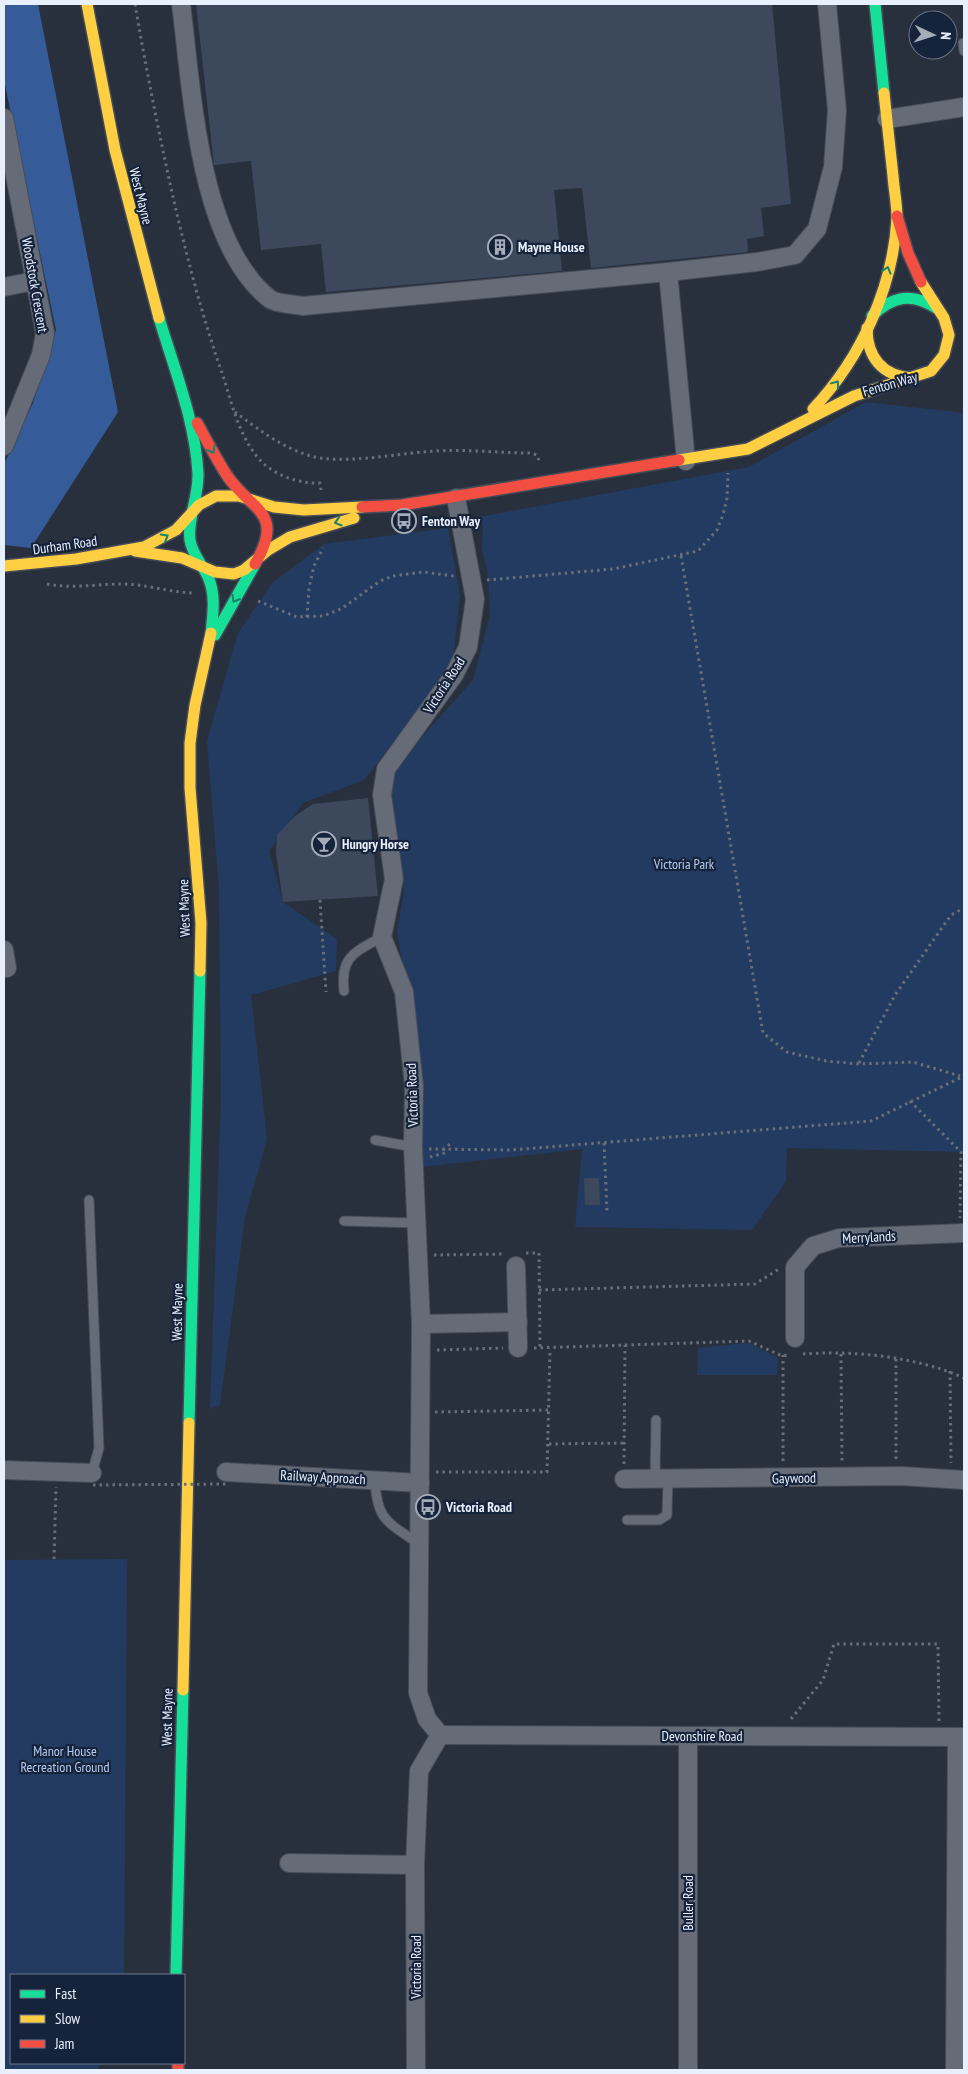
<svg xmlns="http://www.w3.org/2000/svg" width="968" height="2074" viewBox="0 0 968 2074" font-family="'PT Sans Narrow',sans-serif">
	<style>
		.green { fill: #233b61 }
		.forest { fill: #355b99 }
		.building { fill: #3c485b }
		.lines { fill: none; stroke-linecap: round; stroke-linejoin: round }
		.lane-casing { stroke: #464c57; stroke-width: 11 }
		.street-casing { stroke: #464c57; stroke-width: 20 }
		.fast-casing { stroke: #464c57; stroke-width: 14 }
		.slow-casing { stroke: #464c57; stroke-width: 14 }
		.jam-casing { stroke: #464c57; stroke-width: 14 }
		.path { stroke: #696e78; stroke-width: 3; stroke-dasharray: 2.5 4; stroke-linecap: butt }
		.lane { stroke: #656c77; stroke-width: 9 }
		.street { stroke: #656c77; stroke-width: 18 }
		.fast { stroke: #16e098; stroke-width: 11 }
		.slow { stroke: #ffcf43; stroke-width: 11 }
		.jam { stroke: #f24e42; stroke-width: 11 }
		.path-bridge { stroke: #696e78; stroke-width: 3; stroke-dasharray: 2.5 4; stroke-linecap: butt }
		.oneway { stroke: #16826a }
		.labels { text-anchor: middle; stroke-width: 4.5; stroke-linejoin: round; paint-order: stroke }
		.street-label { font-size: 14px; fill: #e8f0fd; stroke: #16243b }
		.poi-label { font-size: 14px; font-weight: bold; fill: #e8f0fd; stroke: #16243b; text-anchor: start }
		.park-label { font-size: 14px; fill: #b4cdf3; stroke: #16243b }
	</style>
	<rect width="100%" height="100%" fill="#28303d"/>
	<!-- green -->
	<g class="green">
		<path d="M866,402L964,413V1152L787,1148L786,1181L752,1230L575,1227L582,1149L422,1167L405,977L397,932L404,890L391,786L396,766L473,680L490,616L488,574L482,549L483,527L479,517L749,467Z"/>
		<path d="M448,528L460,595L452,669L364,780L303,803L269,851L283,902L337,939L336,971L251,995L267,1139L245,1217L220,1405L210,1409L221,1096L219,890L207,741L238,633L272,583L324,544Z"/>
		<path d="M748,1343L778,1358L777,1375H697L698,1348Z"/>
		<path d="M127,1559L124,1975H11V2063H102L97,2070H4V1560Z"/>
	</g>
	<!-- forest -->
	<path class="forest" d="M4,4H38L118,412L31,548L4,545V464L33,403L56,330L4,80Z"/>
	<!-- building -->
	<g class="building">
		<path d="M196,4H772L791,204L761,208L764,236L747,239L748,252L591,268L582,188L554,190L562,271L326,292L321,244L261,250L251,161L214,165Z"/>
		<path d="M368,798L378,896L283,902L276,853L277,835L295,816L313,804Z"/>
		<path d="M584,1178H599L600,1205H585Z"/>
	</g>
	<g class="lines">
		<defs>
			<g id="lane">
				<path d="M963,43L964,51"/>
				<path d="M344,991C340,956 355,952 382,937"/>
				<path d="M375,1140L413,1147"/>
				<path d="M89,1200L99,1448L92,1473"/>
				<path d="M344,1221L416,1223"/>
				<path d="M655,1479L656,1420"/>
				<path d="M375,1481C377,1521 388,1522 419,1544"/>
				<path d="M627,1520H659L667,1515L668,1479"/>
			</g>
			<g id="street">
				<path d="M181,4C192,88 198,243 270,299C277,304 294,304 303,306L668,272L757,262L795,255L817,229L833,167L837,110L827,4"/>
				<path d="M4,118L45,333L41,355L4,446"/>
				<path d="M887,119L964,107"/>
				<path d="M668,272L686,461"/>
				<path d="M4,287L34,281"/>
				<path d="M4,950L7,968"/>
				<path d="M516,1266L518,1348"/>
				<path d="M421,1324L518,1322"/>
				<path d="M795,1338V1267L813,1246L839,1238L964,1233"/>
				<path d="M4,1470L92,1473"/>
				<path d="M226,1472L420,1483"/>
				<path d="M624,1479L901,1476L964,1480"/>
				<path d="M440,1735L427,1719L418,1693L421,1324L413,1147L414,1086L404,992L382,937L394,879L382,795L386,769L454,675L468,647L475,599L456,498"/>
				<path d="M440,1735L964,1737"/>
				<path d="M289,1863L415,1865"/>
				<path d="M416,2070L415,1865L419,1771L440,1735"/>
				<path d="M688,2070V1737"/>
				<path d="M955,2070L957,1737"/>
			</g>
			<g id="fast">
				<path d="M875,4L884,93"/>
				<path d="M872,316C892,296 912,292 936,308"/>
				<path d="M159,318C174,368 195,420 198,473C199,496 187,520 190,540C192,554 202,564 208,577C216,594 213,615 211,633"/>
				<path d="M215,635L255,564"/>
				<path d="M189,1423L200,971"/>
				<path d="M176,1975L183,1690"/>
			</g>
			<g id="slow">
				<path d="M87,4L115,150L159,318"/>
				<path d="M867,328C867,357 882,376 912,378"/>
				<path d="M813,409C861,358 893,288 897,218C897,204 894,190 893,176C890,148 887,121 884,93"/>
				<path d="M679,460L748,449L854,396L931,371L944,355L949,335L944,318L921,282"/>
				<path d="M135,551L182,558L215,572L234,574L244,570L268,550L290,537L354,518"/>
				<path d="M4,566L76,559L144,547L176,530L199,505L216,496H239L274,507L304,510L362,507"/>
				<path d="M200,971L201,923L190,788V743L195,705L211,633"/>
				<path d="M183,1690L189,1423"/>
			</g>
			<g id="jam">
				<path d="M897,216L908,253L921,282"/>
				<path d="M197,423C207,441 217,460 228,477C253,512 285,512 255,564"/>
				<path d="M362,507L402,505L679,460"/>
				<path d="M178,2063V2070"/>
			</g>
		</defs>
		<!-- lane casing -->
		<use href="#lane" class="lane-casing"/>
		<!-- street casing -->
		<use href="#street" class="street-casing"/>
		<!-- fast casing -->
		<use href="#fast" class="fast-casing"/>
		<!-- slow casing -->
		<use href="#slow" class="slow-casing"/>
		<!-- jam casing -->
		<use href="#jam" class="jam-casing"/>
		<!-- path -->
		<g class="path">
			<path d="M135,4C141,40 148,76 155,112C173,201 193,290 223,376C232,404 239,436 259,459C273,475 299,484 320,483L321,490"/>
			<path d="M235,412C262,432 294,457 329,459C365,461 401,453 436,451C467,449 499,453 531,453L537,455L540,463"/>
			<path d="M681,556L763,1033L787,1052L826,1061L859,1064L913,1062L960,1076"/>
			<path d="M487,580L613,569L698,551L717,530L723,515L727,498L728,473"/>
			<path d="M47,584C71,589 97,584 122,584C145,584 168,592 192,593"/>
			<path d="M258,601L297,617L323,616L341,609L380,581L393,576L423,572L454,576"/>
			<path d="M307,617L309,588L314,566L323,548"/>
			<path d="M320,900L326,992"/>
			<path d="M859,1063L895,995L951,915L964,908"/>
			<path d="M910,1101L961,1152L960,1218"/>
			<path d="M604,1143L607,1212"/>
			<path d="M429,1149L511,1150L871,1121L964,1076"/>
			<path d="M443,1150L451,1143"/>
			<path d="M430,1157L448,1152"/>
			<path d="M526,1253H539L540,1348"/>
			<path d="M434,1255L505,1254"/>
			<path d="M539,1290L755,1284L779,1269"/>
			<path d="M534,1348L749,1341L782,1356L789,1355"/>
			<path d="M437,1350L503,1348"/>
			<path d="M803,1354C853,1350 918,1357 964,1378"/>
			<path d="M841,1354L842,1461"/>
			<path d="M896,1359V1461"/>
			<path d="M950,1371L951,1463"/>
			<path d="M435,1412L549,1410"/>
			<path d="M549,1444L624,1443"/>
			<path d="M783,1461V1355"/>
			<path d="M624,1464L625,1345"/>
			<path d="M436,1472H547L550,1349"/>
			<path d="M54,1559L56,1487"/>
			<path d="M791,1719L823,1680L834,1644H938L939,1721"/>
		</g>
		<!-- lane -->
		<use href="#lane" class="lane"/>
		<!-- street -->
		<use href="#street" class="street"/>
		<!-- fast -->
		<use href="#fast" class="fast"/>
		<!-- slow -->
		<use href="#slow" class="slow"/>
		<!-- jam -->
		<use href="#jam" class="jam"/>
		<!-- path-bridge -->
		<path class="path-bridge" d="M93,1485L226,1484"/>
	</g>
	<!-- one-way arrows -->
	<defs><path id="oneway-chevron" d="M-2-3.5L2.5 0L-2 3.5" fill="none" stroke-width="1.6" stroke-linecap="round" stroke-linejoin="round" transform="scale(1.25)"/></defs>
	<g class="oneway">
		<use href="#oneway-chevron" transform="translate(887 270) rotate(-73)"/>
		<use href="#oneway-chevron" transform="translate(836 384) rotate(-53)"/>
		<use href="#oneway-chevron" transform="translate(212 450) rotate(60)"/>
		<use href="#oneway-chevron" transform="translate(338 522) rotate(163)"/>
		<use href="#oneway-chevron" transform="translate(165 537) rotate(-30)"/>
		<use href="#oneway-chevron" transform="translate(235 599) rotate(120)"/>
	</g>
	<!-- icons -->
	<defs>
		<symbol id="building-ring" viewBox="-11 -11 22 22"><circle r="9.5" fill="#16243b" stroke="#a5adba" stroke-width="1.5"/><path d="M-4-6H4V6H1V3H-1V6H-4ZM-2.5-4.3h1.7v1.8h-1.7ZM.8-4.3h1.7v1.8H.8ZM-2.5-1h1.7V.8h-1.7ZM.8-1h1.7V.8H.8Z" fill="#a5adba"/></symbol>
		<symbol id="bus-ring" viewBox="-11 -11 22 22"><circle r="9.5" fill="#16243b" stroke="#a5adba" stroke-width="1.5"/><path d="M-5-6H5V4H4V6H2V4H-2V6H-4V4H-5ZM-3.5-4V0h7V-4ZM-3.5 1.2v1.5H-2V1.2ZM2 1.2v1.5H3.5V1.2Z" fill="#a5adba"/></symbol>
		<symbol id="bar-ring" viewBox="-11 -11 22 22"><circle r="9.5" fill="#16243b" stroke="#a5adba" stroke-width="1.5"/><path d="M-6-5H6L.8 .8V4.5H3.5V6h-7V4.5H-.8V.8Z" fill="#a5adba"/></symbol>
	</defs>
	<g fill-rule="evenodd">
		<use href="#building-ring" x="486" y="233" width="28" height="28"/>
		<use href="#bus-ring" x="390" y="507" width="28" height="28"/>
		<use href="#bar-ring" x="310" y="830" width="28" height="28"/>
		<use href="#bus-ring" x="414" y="1493" width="28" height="28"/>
	</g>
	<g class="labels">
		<!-- street labels -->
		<g class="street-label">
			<text transform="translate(141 196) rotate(76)" y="5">West Mayne</text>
			<text transform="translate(35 285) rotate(80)" y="5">Woodstock Crescent</text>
			<text transform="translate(890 384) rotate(-16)" y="5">Fenton Way</text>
			<text transform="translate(65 545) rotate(-8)" y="5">Durham Road</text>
			<text transform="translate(444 685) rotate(-57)" y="5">Victoria Road</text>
			<text transform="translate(184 908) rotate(-92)" y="5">West Mayne</text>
			<text transform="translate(412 1095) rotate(-92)" y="5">Victoria Road</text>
			<text transform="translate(869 1237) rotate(-3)" y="5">Merrylands</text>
			<text transform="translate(177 1312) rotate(-89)" y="5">West Mayne</text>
			<text transform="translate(323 1477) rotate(3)" y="5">Railway Approach</text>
			<text transform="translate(794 1478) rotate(-1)" y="5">Gaywood</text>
			<text transform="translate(167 1717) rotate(-89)" y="5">West Mayne</text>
			<text x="702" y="1741">Devonshire Road</text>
			<text transform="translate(688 1903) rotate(-90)" y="5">Buller Road</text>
			<text transform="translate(416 1967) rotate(-90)" y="5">Victoria Road</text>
		</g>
		<!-- poi labels -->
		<g class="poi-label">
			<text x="518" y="252">Mayne House</text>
			<text x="422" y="526">Fenton Way</text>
			<text x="342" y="849">Hungry Horse</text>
			<text x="446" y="1512">Victoria Road</text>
		</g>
		<!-- park labels -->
		<g class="park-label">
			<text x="684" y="869">Victoria Park</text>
			<text x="65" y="1756">Manor House<tspan x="65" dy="16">Recreation Ground</tspan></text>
		</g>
	</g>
	<!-- border -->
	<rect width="968" height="2074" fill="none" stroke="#e8f0fd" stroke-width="10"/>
	<!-- legend -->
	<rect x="10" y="1974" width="175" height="90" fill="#16243b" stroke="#6a7689"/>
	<rect x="20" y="1990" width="25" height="8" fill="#16e098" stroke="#6a7689"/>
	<text x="55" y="1999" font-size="15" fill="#e8f0fd">Fast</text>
	<rect x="20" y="2015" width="25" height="8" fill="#ffcf43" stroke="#6a7689"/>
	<text x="55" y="2024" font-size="15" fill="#e8f0fd">Slow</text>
	<rect x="20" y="2040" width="25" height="8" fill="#f24e42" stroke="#6a7689"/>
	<text x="55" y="2049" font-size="15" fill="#e8f0fd">Jam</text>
	<!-- north arrow -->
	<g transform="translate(933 35) rotate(94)"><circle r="24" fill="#16243b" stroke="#6a7689"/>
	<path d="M0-4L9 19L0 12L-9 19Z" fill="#a5adba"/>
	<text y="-8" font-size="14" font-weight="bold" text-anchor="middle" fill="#e8f0fd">N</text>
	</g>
</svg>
